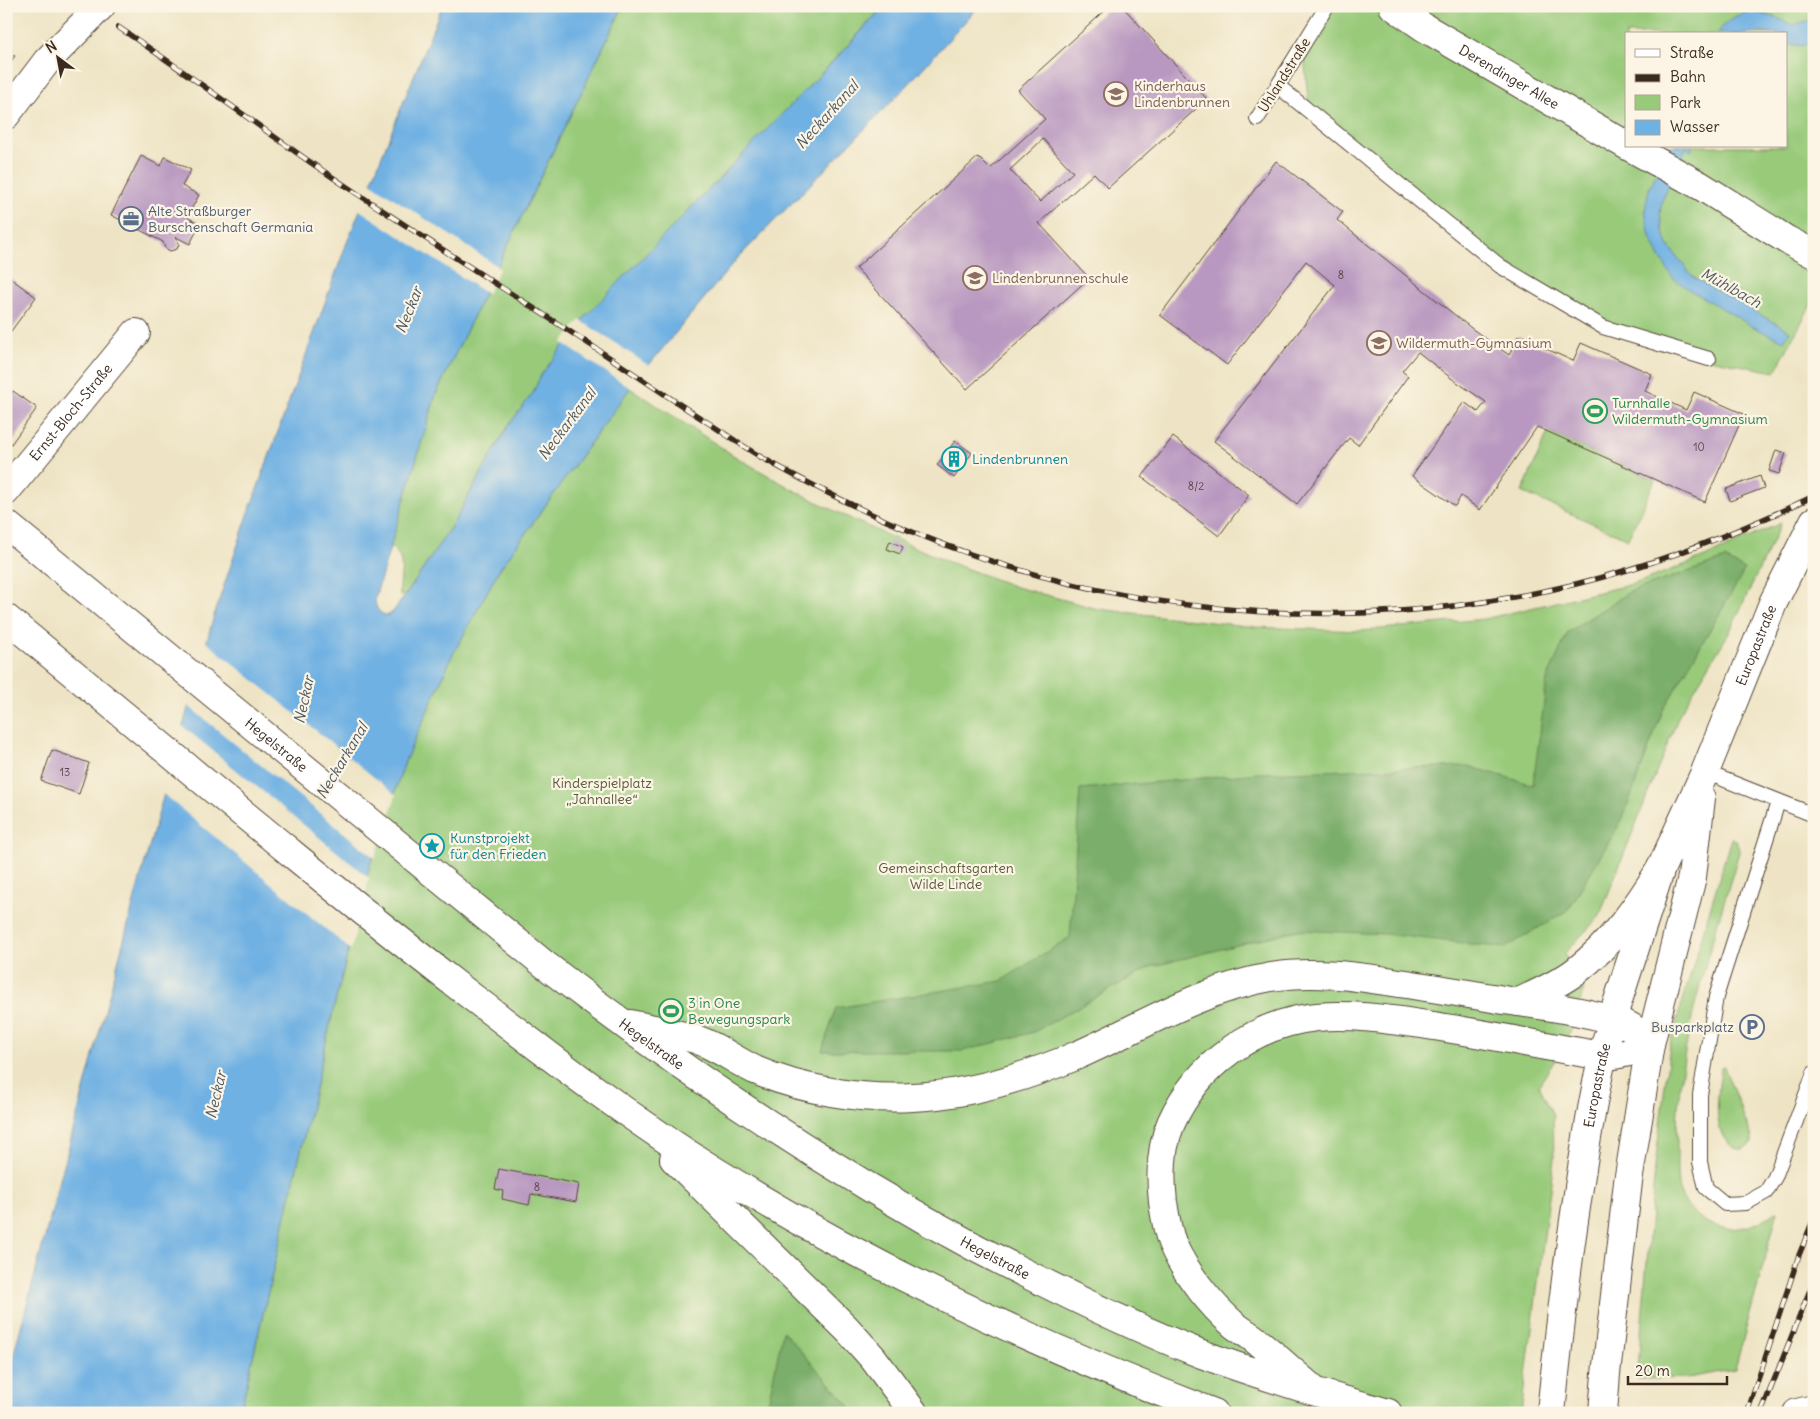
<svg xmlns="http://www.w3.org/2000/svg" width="1820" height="1419" viewBox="0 0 1820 1419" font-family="Delius,sans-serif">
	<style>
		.green { fill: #98ca7a; stroke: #6a7a4c; fill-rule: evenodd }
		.forest { fill: #7aae6a; stroke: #5a6c44 }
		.water { fill: #6fb1e3; stroke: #556e80 }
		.pier { fill: #eee4c5 }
		.building { fill: #b897c0; fill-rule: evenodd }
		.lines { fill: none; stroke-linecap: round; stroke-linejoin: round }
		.service-casing { stroke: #564637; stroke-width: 16 }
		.minor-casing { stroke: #564637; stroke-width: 30 }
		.tertiary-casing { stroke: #564637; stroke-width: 30 }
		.primary-casing { stroke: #564637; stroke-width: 30 }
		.service { stroke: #fff; stroke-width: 14 }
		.minor { stroke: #fff; stroke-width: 28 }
		.tertiary { stroke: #fff; stroke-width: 28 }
		.primary { stroke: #fff; stroke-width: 28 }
		.rail-casing { stroke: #3b2a1e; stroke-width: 5.5 }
		.rail { stroke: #fcf5e5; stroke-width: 4; stroke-dasharray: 11; stroke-linecap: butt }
		.labels { text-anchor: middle; stroke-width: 4.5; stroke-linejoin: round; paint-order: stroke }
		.number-label { font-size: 11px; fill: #5a4546 }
		.street-label { font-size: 14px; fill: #3b2a1e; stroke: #fcf5e5 }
		.education-label { font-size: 14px; fill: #785e54; stroke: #fcf5e5; text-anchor: start }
		.service-label { font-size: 14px; fill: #4e5e75; stroke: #fcf5e5; text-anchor: start }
		.leisure-label { font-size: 14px; fill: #27864d; stroke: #fcf5e5; text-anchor: start }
		.culture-label { font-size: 14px; fill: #0d838f; stroke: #fcf5e5; text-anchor: start }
		.park-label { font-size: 14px; fill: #575a3a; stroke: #fcf5e5 }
		.water-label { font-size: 15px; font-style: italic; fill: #4d5963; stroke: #fcf5e5 }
	</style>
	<rect width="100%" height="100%" fill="#fcf5e5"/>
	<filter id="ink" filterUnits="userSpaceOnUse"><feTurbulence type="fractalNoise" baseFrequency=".02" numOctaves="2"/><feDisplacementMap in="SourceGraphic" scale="10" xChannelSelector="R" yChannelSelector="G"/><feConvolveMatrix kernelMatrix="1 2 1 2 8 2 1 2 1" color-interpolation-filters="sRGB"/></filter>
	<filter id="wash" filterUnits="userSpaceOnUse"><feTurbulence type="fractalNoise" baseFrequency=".0096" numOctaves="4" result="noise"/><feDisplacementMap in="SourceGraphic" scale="20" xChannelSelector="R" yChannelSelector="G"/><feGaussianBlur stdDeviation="1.12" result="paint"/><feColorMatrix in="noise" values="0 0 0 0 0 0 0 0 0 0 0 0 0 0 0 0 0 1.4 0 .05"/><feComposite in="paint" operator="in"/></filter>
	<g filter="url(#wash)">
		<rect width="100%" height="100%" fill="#eee4c5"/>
		<!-- green -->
		<g class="green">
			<path d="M623,6H884L541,375L533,393L508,426L454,522L410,589L405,595L400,596C398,579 409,558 390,547L436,394Z"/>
			<path d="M1327,6H1814V299L1775,372L1709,359L1603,327L1500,266L1309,111L1303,44ZM1626,34H1786V146H1626Z"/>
			<path d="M630,388L736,457L792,489L853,520L946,561L1016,587L1098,609L1255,627L1360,631L1484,619L1637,583L1710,555L1781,523L1729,633L1680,713L1599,917L1564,954L1584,990L1572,1028L1562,1049L1539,1085L1553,1115L1554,1159L1521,1413H240L335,1003L370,865L406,759L452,656L499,570Z"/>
			<path d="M1548,432L1655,480L1628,539L1522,492Z"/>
			<path d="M1731,838C1737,839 1738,844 1740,849C1711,948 1674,1048 1677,1151C1677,1164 1676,1181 1680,1193C1686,1205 1696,1217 1708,1223C1735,1235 1755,1226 1778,1211L1735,1369L1688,1378L1637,1379L1655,1166L1670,1044Z"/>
			<path d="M1724,1067L1752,1137V1143C1747,1148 1742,1151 1735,1148C1709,1135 1719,1091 1721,1068Z"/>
		</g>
		<!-- forest -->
		<g class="forest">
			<path d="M1725,559L1745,570L1663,710L1622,820L1568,910L1505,948L1385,934L1297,930L1150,967L1034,1032L963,1051H822L836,1008L1001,981L1070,937L1080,789L1259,773L1468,766L1533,785L1547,679L1568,632L1629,592Z"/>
			<path d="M783,1331L849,1405L853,1413H766Z"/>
		</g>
		<!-- water -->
		<g class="water">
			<path d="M442,6H623L436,394L375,598C375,608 378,612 386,616L392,613L410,589L454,522L508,426L533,393L541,375L585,317L847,47L884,6H979L905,88L736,260L630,388L499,570L452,656L406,759L370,865L335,1003L240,1413H6V1383L139,883L215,612L251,506L346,245Z"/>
			<path d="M1753,11L1777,18L1793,25L1814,19V41L1802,46L1786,43V34H1767L1763,32L1750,34H1717C1727,20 1736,14 1753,11Z"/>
			<path d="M1670,146H1693L1691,151L1686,148L1662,201L1660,213L1662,228L1668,245L1694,278L1790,331L1784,341L1759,330L1688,289L1672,277L1660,257L1650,237L1645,210L1649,189Z"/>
		</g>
		<!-- pier -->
		<g class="pier">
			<path d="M369,182L500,268L487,294L358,209Z"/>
			<path d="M580,320L651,367L632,389L562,343Z"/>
			<path d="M205,641L396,795L375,858L187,705Z"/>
			<path d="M181,725L369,878L351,950L162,793Z"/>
		</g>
		<g id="blocks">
			<!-- building -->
			<g class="building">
				<path d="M1110,6H1122L1207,99L1108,188L1094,173L1039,223L1089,278L967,389L856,268L978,157L990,169L1045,119L1018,90ZM1043,139L1073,172L1040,202L1010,170Z"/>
				<path d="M6,50L15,56L6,67Z"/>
				<path d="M141,156L161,166L165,157L191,170L182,186L199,195L187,217L200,224L190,244L176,237L179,244L177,249L170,251L165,248L163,242L111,215Z"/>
				<path d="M1276,161L1343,212L1337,220L1471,328L1509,355L1518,336L1573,361L1581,343L1652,374L1645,391L1686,410L1694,392L1744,414L1705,502L1537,427L1480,510L1461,496L1455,506L1412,476L1464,402L1478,412L1486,402L1451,378L1418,352L1402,371L1408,376L1358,445L1349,438L1297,504L1214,441L1335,285L1306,261L1227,365L1160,315Z"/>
				<path d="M6,275L36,297L6,338Z"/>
				<path d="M13,391L37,408L6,451V400Z"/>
				<path d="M1173,437L1249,495L1219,536L1142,477Z"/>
				<path d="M955,441L972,453L954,478L937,465Z"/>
				<path d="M1776,450L1786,453L1779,474L1769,471Z"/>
				<path d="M1760,476L1764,488L1730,501L1726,489Z"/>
				<path d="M890,541L903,547L900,554L887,549Z"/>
				<path d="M52,750L89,763L79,794L41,781Z"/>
				<path d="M499,1169L579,1184L576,1202L531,1194L529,1205L502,1199L503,1191L495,1189Z"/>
			</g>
		</g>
	</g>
	<g filter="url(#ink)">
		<use href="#blocks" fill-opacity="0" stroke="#564637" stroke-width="1"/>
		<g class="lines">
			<defs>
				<g id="service">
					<path d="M1278,86L1500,266L1603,327L1709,359"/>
					<path d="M1257,119L1327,6"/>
					<path d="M1705,772L1814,815"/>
					<path d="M1778,802L1716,997L1700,1095V1162L1706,1188L1725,1204L1746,1203L1766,1192L1775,1177L1814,1073"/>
				</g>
				<g id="minor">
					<path id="s1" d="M1393,6L1425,28L1626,145"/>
					<path d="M6,115L47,61L101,6"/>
					<path d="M1628,146L1701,186L1787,240L1814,254"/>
					<path id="s2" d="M6,491L136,333"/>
				</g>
				<g id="tertiary">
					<path id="s3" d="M1612,1019L1661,868L1705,772L1773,603L1814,521"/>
					<path d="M1650,1044L1692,877L1701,798"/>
				</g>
				<g id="primary">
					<path id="s4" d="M6,524L544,964C681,1070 824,1166 976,1248C1049,1286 1123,1323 1199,1353C1261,1376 1324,1395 1388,1413"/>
					<path d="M6,618C155,740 302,865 454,983C539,1048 624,1115 715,1171C872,1269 1041,1347 1214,1413"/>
					<path d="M1519,1002C1538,993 1559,984 1576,971C1612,943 1637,907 1661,868"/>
					<path d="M630,1024C653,1029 676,1033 698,1040C718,1047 736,1061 755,1070C801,1090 862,1100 912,1097C969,1095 1026,1077 1078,1055C1141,1027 1201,989 1271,977C1313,970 1356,976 1399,983C1434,988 1469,994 1504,1000C1533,1004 1561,1008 1589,1014C1601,1017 1614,1019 1625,1024C1635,1028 1642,1036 1650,1044"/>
					<path d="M674,1159L847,1329L873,1358L914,1413"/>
					<path d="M1308,1385C1289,1369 1272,1353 1253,1338C1246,1333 1239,1329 1233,1324C1211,1305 1184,1271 1173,1245C1167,1231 1165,1216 1163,1202C1160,1176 1161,1146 1171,1123C1197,1065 1254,1023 1317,1017C1351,1014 1387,1019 1421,1024C1482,1033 1542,1046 1603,1056C1621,1055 1634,1052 1650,1044"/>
					<path id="s5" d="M1551,1413C1559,1331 1569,1249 1582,1168C1589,1125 1596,1080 1607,1038"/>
					<path d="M1603,1413L1606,1374L1628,1182L1650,1044"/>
					<path d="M1797,1413L1814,1409"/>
				</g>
			</defs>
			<!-- service casing -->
			<use href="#service" class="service-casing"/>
			<!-- minor casing -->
			<use href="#minor" class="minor-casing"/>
			<!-- tertiary casing -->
			<use href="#tertiary" class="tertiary-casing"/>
			<!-- primary casing -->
			<use href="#primary" class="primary-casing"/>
			<!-- service -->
			<use href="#service" class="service"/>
			<!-- minor -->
			<use href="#minor" class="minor"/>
			<!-- tertiary -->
			<use href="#tertiary" class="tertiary"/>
			<!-- primary -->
			<use href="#primary" class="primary"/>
			<defs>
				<g id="rail">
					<path d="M118,27C183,70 246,117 310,162C401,224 494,282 586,342C623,366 659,391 696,415C717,428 738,443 759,456C809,484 867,514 920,535C1126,619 1359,636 1576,584C1658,564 1737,533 1814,496"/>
					<path d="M1747,1413L1799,1255L1814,1218"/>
					<path d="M1761,1413L1814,1280"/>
				</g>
			</defs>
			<!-- rail casing -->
			<use href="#rail" class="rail-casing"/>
			<!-- rail -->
			<use href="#rail" class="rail"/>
		</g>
	</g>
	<!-- icons -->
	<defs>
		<symbol id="school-ring" viewBox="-11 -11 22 22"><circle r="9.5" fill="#fcf5e5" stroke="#8d6e63" stroke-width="1.5"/><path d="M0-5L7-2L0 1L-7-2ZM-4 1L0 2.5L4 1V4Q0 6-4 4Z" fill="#8d6e63"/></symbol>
		<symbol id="office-ring" viewBox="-11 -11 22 22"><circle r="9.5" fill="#fcf5e5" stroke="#5c6f8a" stroke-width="1.5"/><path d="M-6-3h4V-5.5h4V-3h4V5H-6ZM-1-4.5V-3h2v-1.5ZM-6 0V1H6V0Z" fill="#5c6f8a"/></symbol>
		<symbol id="stadium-ring" viewBox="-11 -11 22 22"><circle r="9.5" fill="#fcf5e5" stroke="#2e9e5b" stroke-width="1.5"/><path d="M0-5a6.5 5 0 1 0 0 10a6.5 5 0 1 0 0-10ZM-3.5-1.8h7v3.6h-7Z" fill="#2e9e5b"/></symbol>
		<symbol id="building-ring" viewBox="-11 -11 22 22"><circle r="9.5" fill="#fcf5e5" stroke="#0f9aa8" stroke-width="1.5"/><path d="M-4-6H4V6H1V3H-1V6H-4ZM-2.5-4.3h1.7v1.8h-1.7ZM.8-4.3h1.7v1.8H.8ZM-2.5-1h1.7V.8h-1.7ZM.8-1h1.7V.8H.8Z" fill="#0f9aa8"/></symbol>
		<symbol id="sight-ring" viewBox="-11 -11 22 22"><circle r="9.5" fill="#fcf5e5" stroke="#0f9aa8" stroke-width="1.5"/><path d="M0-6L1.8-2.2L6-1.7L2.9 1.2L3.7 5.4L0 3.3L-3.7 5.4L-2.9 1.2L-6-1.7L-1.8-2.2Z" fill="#0f9aa8"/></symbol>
		<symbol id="parking-ring" viewBox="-11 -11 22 22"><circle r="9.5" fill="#fcf5e5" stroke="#5c6f8a" stroke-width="1.5"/><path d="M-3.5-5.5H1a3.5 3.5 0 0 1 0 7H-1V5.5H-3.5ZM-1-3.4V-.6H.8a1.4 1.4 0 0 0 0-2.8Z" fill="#5c6f8a"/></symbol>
	</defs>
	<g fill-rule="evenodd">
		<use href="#school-ring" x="1102" y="80" width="28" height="28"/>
		<use href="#office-ring" x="117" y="205" width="28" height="28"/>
		<use href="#school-ring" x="961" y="264" width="28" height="28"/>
		<use href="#school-ring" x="1365" y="329" width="28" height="28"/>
		<use href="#stadium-ring" x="1581" y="397" width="28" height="28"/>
		<use href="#building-ring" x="940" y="445" width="28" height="28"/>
		<use href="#sight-ring" x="418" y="832" width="28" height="28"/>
		<use href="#stadium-ring" x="657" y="997" width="28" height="28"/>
		<use href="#parking-ring" x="1738" y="1013" width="28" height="28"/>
	</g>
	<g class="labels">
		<!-- number labels -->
		<g class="number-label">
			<text x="1341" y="279">8</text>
			<text x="1699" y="451">10</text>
			<text x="1196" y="490">8/2</text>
			<text x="65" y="776">13</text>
			<text x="537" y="1191">8</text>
		</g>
		<!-- street labels -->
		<g class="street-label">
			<text transform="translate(1284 75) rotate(-58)" y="5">Uhlandstraße</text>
			<text dy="5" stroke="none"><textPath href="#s1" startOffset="136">Derendinger Allee</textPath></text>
			<text dy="5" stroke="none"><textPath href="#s2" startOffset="102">Ernst-Bloch-Straße</textPath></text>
			<text dy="5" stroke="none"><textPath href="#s3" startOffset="401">Europastraße</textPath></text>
			<text dy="5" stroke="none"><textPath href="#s4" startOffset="349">Hegelstraße</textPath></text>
			<text dy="5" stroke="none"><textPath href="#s4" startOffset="829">Hegelstraße</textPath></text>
			<text dy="5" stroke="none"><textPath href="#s5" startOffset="331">Europastraße</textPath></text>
			<text dy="5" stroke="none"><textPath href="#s4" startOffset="1234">Hegelstraße</textPath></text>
		</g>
		<!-- education labels -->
		<g class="education-label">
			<text x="1134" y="91">Kinderhaus<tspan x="1134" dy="16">Lindenbrunnen</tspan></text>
			<text x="992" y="283">Lindenbrunnenschule</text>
			<text x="1396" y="348">Wildermuth-Gymnasium</text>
		</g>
		<!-- service labels -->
		<g class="service-label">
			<text x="148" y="216">Alte Straßburger<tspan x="148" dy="16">Burschenschaft Germania</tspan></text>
			<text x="1734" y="1032" text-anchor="end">Busparkplatz</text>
		</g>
		<!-- leisure labels -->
		<g class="leisure-label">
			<text x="1612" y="408">Turnhalle<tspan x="1612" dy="16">Wildermuth-Gymnasium</tspan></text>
			<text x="688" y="1008">3 in One<tspan x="688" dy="16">Bewegungspark</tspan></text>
		</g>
		<!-- culture labels -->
		<g class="culture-label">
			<text x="972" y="464">Lindenbrunnen</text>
			<text x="450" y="843">Kunstprojekt<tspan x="450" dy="16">für den Frieden</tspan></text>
		</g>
		<!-- park labels -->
		<g class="park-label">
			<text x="602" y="788">Kinderspielplatz<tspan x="602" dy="16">„Jahnallee“</tspan></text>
			<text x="946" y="873">Gemeinschaftsgarten<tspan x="946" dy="16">Wilde Linde</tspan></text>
		</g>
		<!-- water labels -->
		<g class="water-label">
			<text transform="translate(827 115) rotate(-48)" y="5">Neckarkanal</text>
			<text transform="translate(1731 288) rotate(29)" y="5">Mühlbach</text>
			<text transform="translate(409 310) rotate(-68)" y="5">Neckar</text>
			<text transform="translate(567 424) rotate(-53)" y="5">Neckarkanal</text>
			<text transform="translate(304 700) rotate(-78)" y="5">Neckar</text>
			<text transform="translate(342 761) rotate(-59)" y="5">Neckarkanal</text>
			<text transform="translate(216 1095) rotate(-77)" y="5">Neckar</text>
		</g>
	</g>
	<!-- margin -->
	<rect width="1820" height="1419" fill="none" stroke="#fcf5e5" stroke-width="25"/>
	<!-- legend -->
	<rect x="1625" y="32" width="162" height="115" fill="#fcf5e5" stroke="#afa495"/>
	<rect x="1635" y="49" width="25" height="8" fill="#ffffff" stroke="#afa495"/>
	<text x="1670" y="58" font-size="15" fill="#3b2a1e">Straße</text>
	<rect x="1635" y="74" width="25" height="8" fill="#3b2a1e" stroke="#afa495"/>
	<text x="1670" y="82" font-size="15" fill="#3b2a1e">Bahn</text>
	<rect x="1635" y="95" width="25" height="15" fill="#98ca7a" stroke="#afa495"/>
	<text x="1670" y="108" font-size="15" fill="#3b2a1e">Park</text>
	<rect x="1635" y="120" width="25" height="15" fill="#6fb1e3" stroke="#afa495"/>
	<text x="1670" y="132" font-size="15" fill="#3b2a1e">Wasser</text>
	<!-- north arrow -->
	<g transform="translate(58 58) rotate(328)" stroke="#fcf5e5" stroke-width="4" paint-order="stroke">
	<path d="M0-4L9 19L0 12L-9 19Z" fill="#3b2a1e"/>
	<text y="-8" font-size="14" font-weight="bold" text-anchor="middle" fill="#3b2a1e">N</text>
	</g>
	<!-- scale -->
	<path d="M1628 1376v8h99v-8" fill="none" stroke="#3b2a1e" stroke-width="2.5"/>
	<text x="1635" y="1376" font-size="15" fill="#3b2a1e" stroke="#fcf5e5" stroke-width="4" paint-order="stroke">20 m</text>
</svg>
